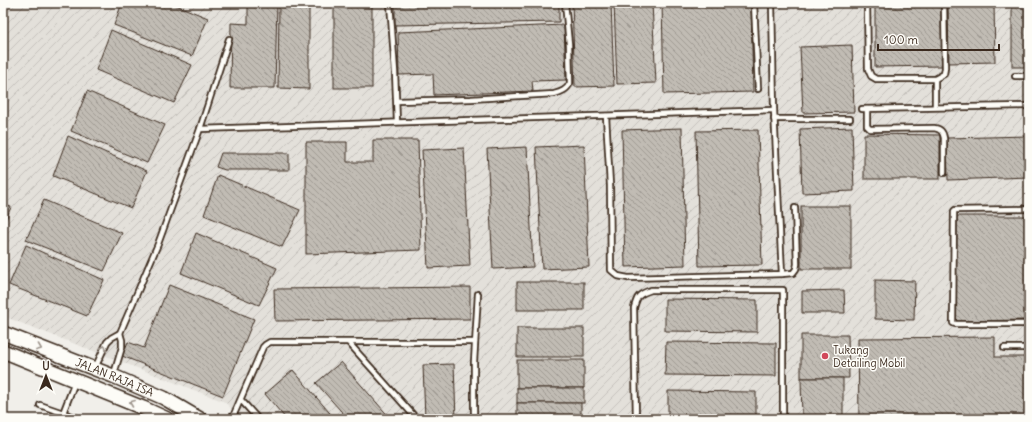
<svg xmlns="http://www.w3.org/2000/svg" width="1032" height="422" viewBox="0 0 1032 422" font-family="Delius,sans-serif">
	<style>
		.industrial { fill: url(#industrial-furrows) }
		.building { fill: url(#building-back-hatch); stroke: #3b2a1e }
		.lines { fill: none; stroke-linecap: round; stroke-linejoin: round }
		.service-casing { stroke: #3b2a1e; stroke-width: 8 }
		.secondary-casing { stroke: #3b2a1e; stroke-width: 16 }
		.service { stroke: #fdfcf7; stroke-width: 4.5 }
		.secondary { stroke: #fdfcf7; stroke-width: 13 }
		.oneway { stroke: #9c938a }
		.poi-dot { fill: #d1495b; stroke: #fdfcf7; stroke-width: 1.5 }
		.labels { text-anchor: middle; stroke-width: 3; stroke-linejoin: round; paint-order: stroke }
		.poi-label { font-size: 11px; fill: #3b2a1e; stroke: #fdfcf7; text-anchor: start }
		.street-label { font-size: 11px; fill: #3b2a1e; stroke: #fdfcf7 }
	</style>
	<defs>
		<pattern id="industrial-furrows" width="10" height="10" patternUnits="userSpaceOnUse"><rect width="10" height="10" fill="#e3e0da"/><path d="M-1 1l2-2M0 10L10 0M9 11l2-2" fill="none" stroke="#c4c0bb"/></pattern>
		<pattern id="building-back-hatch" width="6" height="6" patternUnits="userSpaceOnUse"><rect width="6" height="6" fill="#c1bcb4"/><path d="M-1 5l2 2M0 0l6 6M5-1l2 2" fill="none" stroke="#9e9992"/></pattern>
	</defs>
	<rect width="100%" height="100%" fill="#f1efea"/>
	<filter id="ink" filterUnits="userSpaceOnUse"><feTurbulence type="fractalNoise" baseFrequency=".025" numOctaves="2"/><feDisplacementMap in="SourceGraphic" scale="8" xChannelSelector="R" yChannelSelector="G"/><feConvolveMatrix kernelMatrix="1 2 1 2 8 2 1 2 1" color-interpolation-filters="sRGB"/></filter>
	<g filter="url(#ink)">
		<!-- industrial -->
		<path class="industrial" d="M3,3H1029V419H241L225,402L3,316Z"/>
		<!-- building -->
		<g class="building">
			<path d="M122,3H171L208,18L192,56L114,25Z"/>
			<path d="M248,3H277L275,88H230L231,23L248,24Z"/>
			<path d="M279,3H309V89L278,88Z"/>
			<rect x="334" y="3" width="38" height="85"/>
			<path d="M395,3H559V22L395,25Z"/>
			<path d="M572,3H611L614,86L575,87Z"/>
			<path d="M614,3H652L656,83L617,84Z"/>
			<path d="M662,3H751L753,92L664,94Z"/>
			<path d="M875,3H941L942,66L875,67Z"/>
			<path d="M948,3H994L995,62L949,63Z"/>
			<rect x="1012" y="3" width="17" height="64"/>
			<path d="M564,25L566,80L532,81L533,91L434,95L433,74L399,75L398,32Z"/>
			<path d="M111,30L192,65L174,103L96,70Z"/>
			<path d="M852,45L854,112L803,113L800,47Z"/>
			<path d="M87,91L165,125L147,163L71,131Z"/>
			<path d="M852,127L854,191L802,193L800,129Z"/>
			<path d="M682,128L685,265L625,267L622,130Z"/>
			<path d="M758,130L762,265L699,266L696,131Z"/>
			<path d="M864,134L940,135V179H864Z"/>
			<path d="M68,136L147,171L131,208L53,176Z"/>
			<path d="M1029,136V177L948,180L947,138Z"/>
			<path d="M373,140H418L421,250L306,254V142H347V162H373Z"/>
			<path d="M584,145L589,267L542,269L536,147Z"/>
			<path d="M527,147L533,267L493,269L487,149Z"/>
			<path d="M464,148L470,266L428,268L422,150Z"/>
			<path d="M221,153H289V170H225L216,167Z"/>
			<path d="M218,175L300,210L282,247L204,215Z"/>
			<path d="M44,200L122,233L104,271L26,240Z"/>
			<path d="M3,204L11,207L3,227Z"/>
			<rect x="801" y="206" width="50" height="63"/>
			<path d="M955,216H1029V320L956,321Z"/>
			<path d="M196,233L277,268L259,305L181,273Z"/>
			<path d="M26,245L104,280L87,316L9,285Z"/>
			<path d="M875,280L915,281L914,320L875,319Z"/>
			<rect x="517" y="282" width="67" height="28"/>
			<path d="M169,285L254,319L223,396L122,356L128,342L144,348Z"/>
			<path d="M470,287V319L275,321L274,289Z"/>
			<path d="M844,290L845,313H802V291Z"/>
			<path d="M665,299L757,300V332L665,331Z"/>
			<rect x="517" y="328" width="67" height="29"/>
			<path d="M801,335H848L849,378H801Z"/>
			<path d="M995,337V357H1029V419H859L858,338Z"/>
			<path d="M666,342L776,343V376L665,375Z"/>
			<rect x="517" y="360" width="67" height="28"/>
			<path d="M341,362L391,419H348L316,383Z"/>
			<path d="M454,364L456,419H425L423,365Z"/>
			<path d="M293,370L335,419H286L265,394Z"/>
			<path d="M801,378H843V419H802Z"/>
			<rect x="517" y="388" width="67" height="15"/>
			<path d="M668,391L756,392V419H668Z"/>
			<rect x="517" y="403" width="64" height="16"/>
		</g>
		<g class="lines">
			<defs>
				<g id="service">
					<path d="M390,3L395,72L397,122"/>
					<path d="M754,3L758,89"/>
					<path d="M772,3L774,110L782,274"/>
					<path d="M867,3L868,69L871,76L876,79H935L944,74L945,68L944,3"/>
					<path d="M1015,76H1029"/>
					<path d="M397,101L471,99L554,94C561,92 567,90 570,83L569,44L565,3"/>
					<path d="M935,107V79"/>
					<path d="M862,109L1029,106"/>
					<path d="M867,109V126L870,129L934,128C941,129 943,132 944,138V173"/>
					<path d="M606,116L610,185L611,270L618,276L628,278L782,274L793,273L796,269L797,264L795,208"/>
					<path d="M774,119H850"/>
					<path d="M200,129L774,110"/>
					<path d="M1029,209L955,210L954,211L953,323L955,324H1029"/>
					<path d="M349,343L415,417"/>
					<path d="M1004,348H1029"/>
					<path d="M95,368L107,342L111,338L120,333"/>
					<path d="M114,374L122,347V340L120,333L158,244L200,129L229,39"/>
					<path d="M75,382L63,413L81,419"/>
					<path d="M241,400L258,419"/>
					<path d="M40,405L63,413"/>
					<path d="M232,419L263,347L265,345L270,342H475"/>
					<path d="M474,419V362L478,294"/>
					<path d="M636,419L634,308C637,296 639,294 651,290H783V419"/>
				</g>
				<g id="secondary">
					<path id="s1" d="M3,333L113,376L164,398L200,419"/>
					<path d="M3,351L143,408L167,419"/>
				</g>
			</defs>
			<!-- service casing -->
			<use href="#service" class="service-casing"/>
			<!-- secondary casing -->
			<use href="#secondary" class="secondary-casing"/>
			<!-- service -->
			<use href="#service" class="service"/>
			<!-- secondary -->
			<use href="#secondary" class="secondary"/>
		</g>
		<!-- one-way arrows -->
		<defs><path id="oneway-chevron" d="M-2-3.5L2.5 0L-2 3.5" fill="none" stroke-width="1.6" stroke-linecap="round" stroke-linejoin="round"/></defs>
		<g class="oneway">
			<use href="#oneway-chevron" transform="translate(39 348) rotate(21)"/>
			<use href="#oneway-chevron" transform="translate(104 348) rotate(-65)"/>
			<use href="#oneway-chevron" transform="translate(132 403) rotate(-158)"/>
		</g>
	</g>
	<!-- markers -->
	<circle class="poi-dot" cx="825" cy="356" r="4"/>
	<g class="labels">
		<!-- poi labels -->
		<g class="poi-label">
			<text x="833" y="354">Tukang<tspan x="833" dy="13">Detailing Mobil</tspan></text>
		</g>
		<!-- street labels -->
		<g class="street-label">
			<text dy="4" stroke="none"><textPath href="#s1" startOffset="120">JALAN RAJA ISA</textPath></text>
		</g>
	</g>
	<!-- margin -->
	<rect width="1032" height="422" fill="none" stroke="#fdfcf7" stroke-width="16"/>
	<rect x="8" y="8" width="1016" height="406" fill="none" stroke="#3b2a1e" stroke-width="1.5" filter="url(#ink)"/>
	<!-- north arrow -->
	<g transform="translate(46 376)" stroke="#fdfcf7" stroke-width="3" paint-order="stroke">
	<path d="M0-3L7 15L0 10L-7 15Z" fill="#3b2a1e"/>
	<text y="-6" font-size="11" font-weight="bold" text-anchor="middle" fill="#3b2a1e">U</text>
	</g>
	<!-- scale -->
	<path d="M878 44v6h121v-6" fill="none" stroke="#3b2a1e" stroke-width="2"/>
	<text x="884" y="44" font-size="12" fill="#3b2a1e" stroke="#fdfcf7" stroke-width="3" paint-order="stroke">100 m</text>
</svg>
